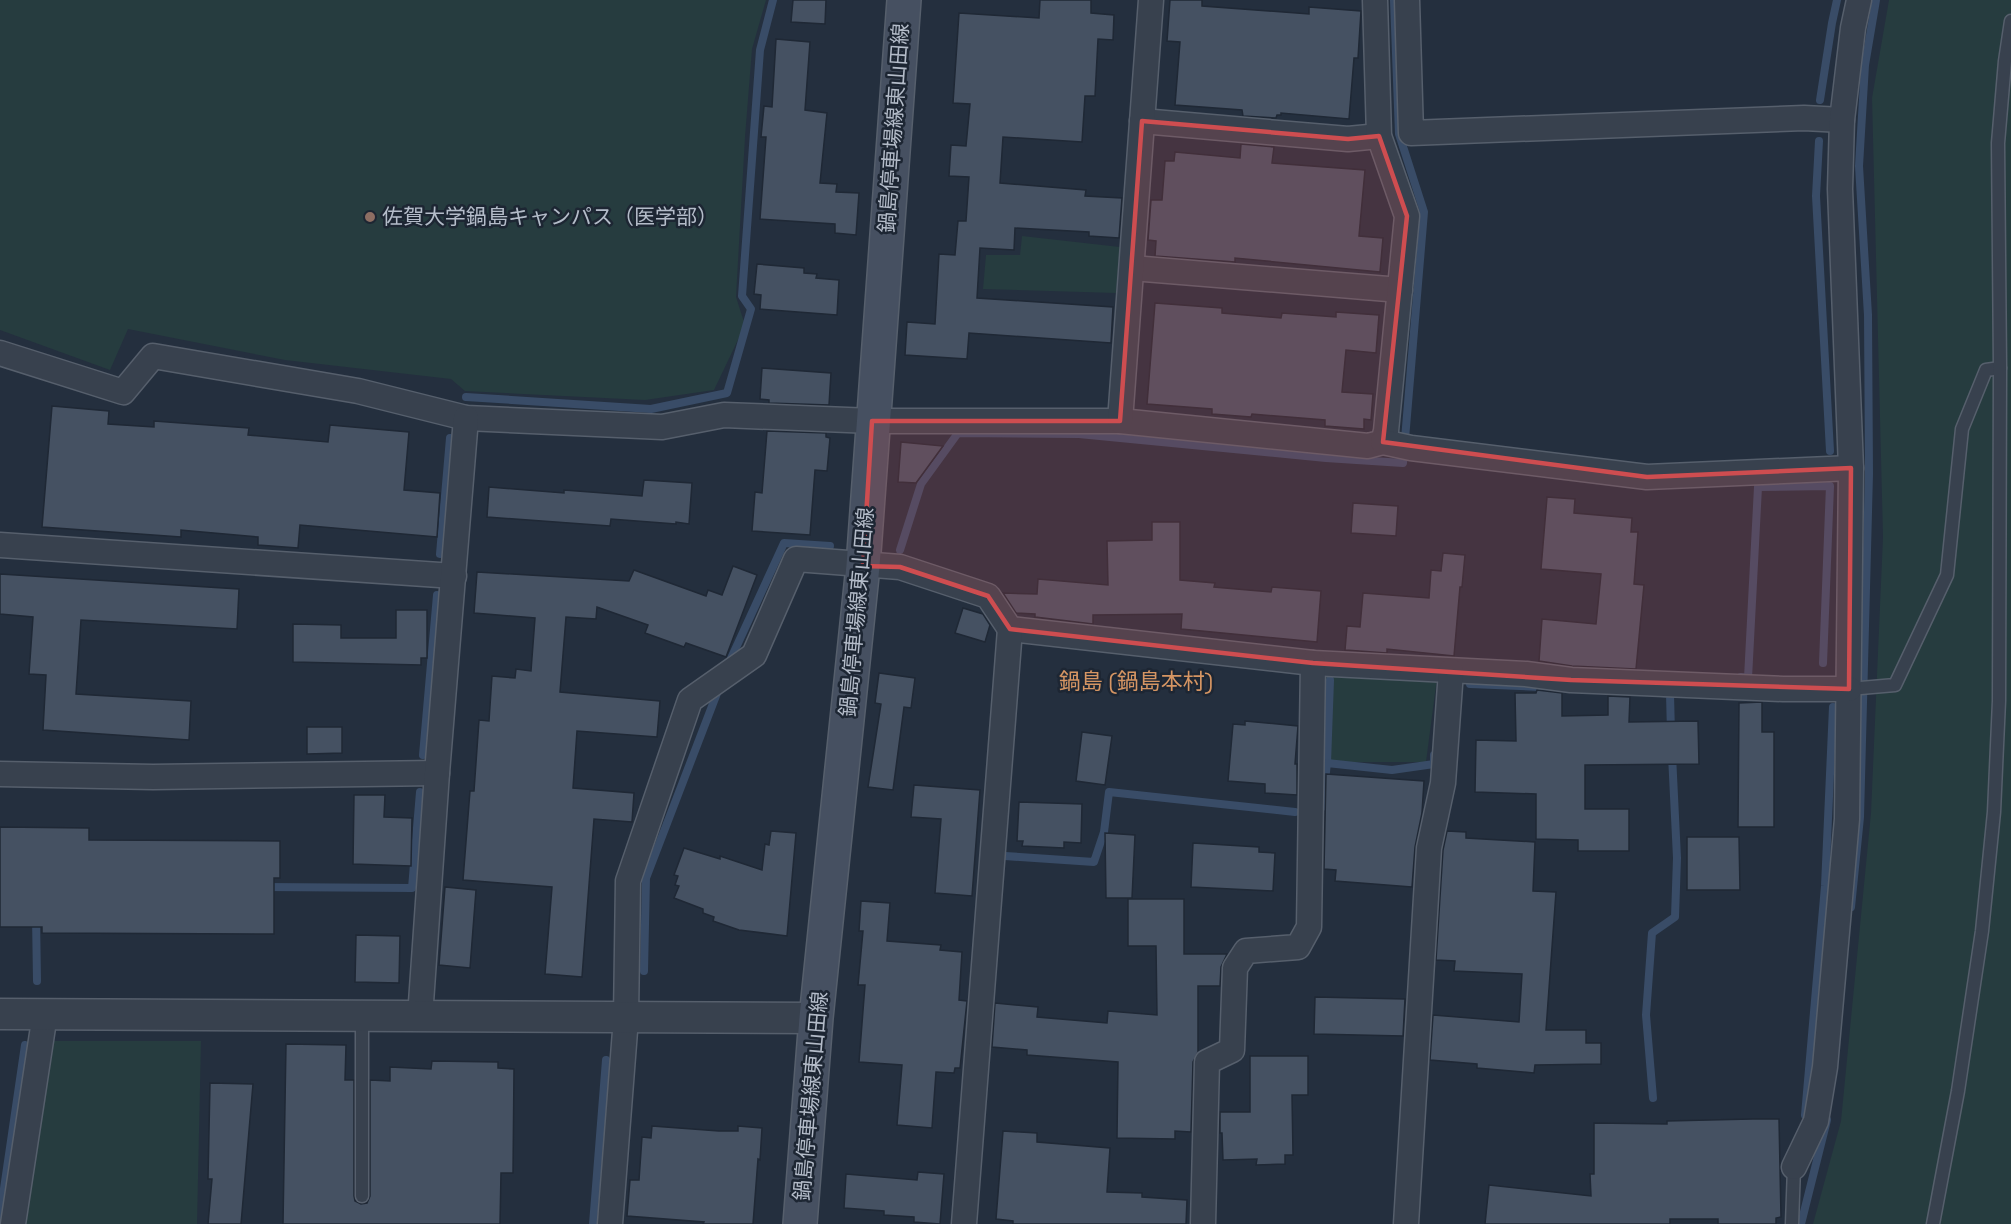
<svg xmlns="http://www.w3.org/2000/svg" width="2011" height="1224" viewBox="0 0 2011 1224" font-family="'Space Grotesk','Noto Sans JP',sans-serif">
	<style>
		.green { fill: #263c3f }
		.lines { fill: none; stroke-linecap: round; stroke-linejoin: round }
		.stream { stroke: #394c67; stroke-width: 8 }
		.building { fill: #455162; stroke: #1f2835; stroke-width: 1.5 }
		.service-casing { stroke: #565f6c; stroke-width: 15 }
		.minor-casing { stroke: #565f6c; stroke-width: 27 }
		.tertiary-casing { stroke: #565f6c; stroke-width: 33 }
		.secondary-casing { stroke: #565f6c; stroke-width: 36 }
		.service { stroke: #38414e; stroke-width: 12 }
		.minor { stroke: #38414e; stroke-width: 24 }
		.tertiary { stroke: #38414e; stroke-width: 30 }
		.secondary { stroke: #465061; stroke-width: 33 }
		.marked { fill: #ce4d50; fill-opacity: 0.2; stroke: #ce4d50; stroke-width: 4.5; stroke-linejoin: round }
		.education-dot { fill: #8d6e63; stroke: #1d2633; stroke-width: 2 }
		.labels { text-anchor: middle; stroke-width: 5; stroke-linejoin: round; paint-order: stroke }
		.street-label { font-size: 21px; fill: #b4bcc9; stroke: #1d2633 }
		.poi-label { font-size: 21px; fill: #b4bcc9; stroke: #1d2633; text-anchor: start }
		.neighbourhood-label { font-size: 22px; fill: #d59563; stroke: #1d2633 }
	</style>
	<rect width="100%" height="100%" fill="#242f3e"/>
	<!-- green -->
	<g class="green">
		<path d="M0,0H766L752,49L745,137L736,297L745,325L714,390L645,400L465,391L451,379L285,360L128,329L110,370L0,330Z"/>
		<path d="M1889,0H2011V1224H1813L1841,1121L1871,813L1883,537L1872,98Z"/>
		<path d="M1022,236L1120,247L1116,293L983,289L986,255H1020Z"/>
		<path d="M1323,670L1437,678L1426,762H1321Z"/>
		<path d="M54,1041H201L197,1224H25Z"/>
	</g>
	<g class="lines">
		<!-- stream -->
		<g class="stream">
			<path d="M1820,100L1832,23L1837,0"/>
			<path d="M1819,141L1816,196L1830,451"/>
			<path d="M466,397L651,409L727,393L751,309L742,296L760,50L773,0"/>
			<path d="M900,550L921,484L958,433L1079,434L1326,458L1403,463L1424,212L1399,134L1394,0"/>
			<path d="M440,554L450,438"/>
			<path d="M728,665L784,543L830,546"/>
			<path d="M1741,677L1748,678L1758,487L1830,486L1823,663"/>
			<path d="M1470,684L1541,687"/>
			<path d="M1661,693L1670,694L1671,733"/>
			<path d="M423,755L437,595"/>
			<path d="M1327,763L1330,680"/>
			<path d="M1322,807L1327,763L1392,770L1434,764V755"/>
			<path d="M1005,856L1094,862L1104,832L1109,792L1295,812"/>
			<path d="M264,887L412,888L420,792"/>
			<path d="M1851,907L1860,817L1869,474L1868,315L1859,166L1865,65L1876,0"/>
			<path d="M36,916L37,981"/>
			<path d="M644,971L646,878L719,688"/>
			<path d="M1653,1098L1646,1015L1652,933L1675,917L1677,858L1672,755"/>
			<path d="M1805,1115L1825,886L1833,707"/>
			<path d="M0,1216L25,1045"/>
			<path d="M593,1224L606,1060"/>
			<path d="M1801,1224L1827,1120"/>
		</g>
	</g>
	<!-- building -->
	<g class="building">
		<path d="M793,0H826L825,24L791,22Z"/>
		<path d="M1040,0H1091V13L1114,15L1113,40L1098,39L1095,96H1085L1082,142L1003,137L1000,183L1086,190L1085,196L1122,198L1119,238L1089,236V232L1015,228L1014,250L980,248L977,298L1113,307L1111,343L969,333L967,359L905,355L907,322L935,324L939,254L955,255L958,221H966L969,177L949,176L951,145L966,146L970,104L953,103L959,13L1039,18Z"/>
		<path d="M1170,0H1202V6L1309,14V7L1361,11L1358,58H1354L1349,119L1281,113V115H1277L1276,118L1243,116L1242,110L1175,105L1180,42L1167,41Z"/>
		<path d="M776,39L810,42L805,110L827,113L820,183L837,184L836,192L859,193L856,235L835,233V224L760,219L766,137H761L764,106L772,107Z"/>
		<path d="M1241,144L1274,147L1272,163L1365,170L1359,236L1383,238L1380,272L1235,258V262L1155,256L1156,241L1148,240L1151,200H1162L1165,161H1174L1175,152L1240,158Z"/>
		<path d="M757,264L804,268V273L817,274L816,278L839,280L837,315L760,309L761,295L754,294Z"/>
		<path d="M1155,303L1222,308V313L1281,318L1282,313L1336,317V312L1379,315L1376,353L1346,350L1342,392L1373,394L1371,420L1364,419V429L1325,426V420L1252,414L1251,417L1212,414V409L1147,404Z"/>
		<path d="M762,368L831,373L829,405L769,403V400L760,399Z"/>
		<path d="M52,406L109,411L108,424L154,427V421L249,428L248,435L328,442L330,425L409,432L404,490L440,493L437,537L300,525L298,548L258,545V537L191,531L181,530V537L42,527Z"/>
		<path d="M767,431L826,433V437L830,438L827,471L815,470L810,535L752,531L755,492L762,493Z"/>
		<path d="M901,442L943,446L916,483L898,482Z"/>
		<path d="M644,480L692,483L689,524L676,522V524L611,519L610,526L487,517L489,487L564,493V490L642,496Z"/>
		<path d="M1547,497L1575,499L1574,513L1632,518L1631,532H1638L1634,584L1644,585L1636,669L1572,666L1539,661L1542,619L1596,624L1601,574L1541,569Z"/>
		<path d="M1353,503L1398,506L1396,536L1351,533Z"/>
		<path d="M1152,522H1180V580L1215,583L1214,587L1248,590L1271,592L1272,587L1321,591L1317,642L1181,629L1182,614L1093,615V624L1035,617V614L1016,613L1003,593L1037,594L1038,579L1108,585L1107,541L1152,540Z"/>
		<path d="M1443,553L1465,555L1462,587H1460L1454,656L1387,649V653L1345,650L1347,626L1360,627L1363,593L1429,598L1431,570L1441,571Z"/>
		<path d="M733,566L757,575L726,657L686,643L684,647L645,633L648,625L597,607L596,619L566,617L560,692L660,701L657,737L577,731L573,788L634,793L632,822L594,819L582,977L545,974L552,887L463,880L470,791H474L479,720L489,721L492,676L515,678L516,669L531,671L535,618L474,613L477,572L629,581L634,570L706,596L708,590L722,595Z"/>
		<path d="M0,574L239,589L237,629L81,620L76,694L191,701L189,740L43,730L46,675L29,674L33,617L0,614Z"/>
		<path d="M963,608L983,614L990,625L985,642L955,633Z"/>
		<path d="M396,610H427V658H421V665L293,662V624L341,625V638H396Z"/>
		<path d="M879,673L915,678L911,708L904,707L893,790L868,787L881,704L875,703Z"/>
		<path d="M1537,690L1562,693V716L1608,715V696L1630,697L1629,722L1698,721L1699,764L1585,765V809H1629V851H1578V840L1536,839V794L1475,792L1476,740L1516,741L1515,693H1536Z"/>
		<path d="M1762,702V732H1774V827H1738L1739,703Z"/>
		<path d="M1245,721L1298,726L1295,764H1297V795L1265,793V784L1228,781L1233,724L1245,725Z"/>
		<path d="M307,727H342V753L307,754Z"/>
		<path d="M1082,732L1112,736L1105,785L1076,781Z"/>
		<path d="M1326,774L1424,781L1422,813L1415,847L1412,887L1335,881L1336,870L1324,869Z"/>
		<path d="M914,785L980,790L972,896L935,893L941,819L911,817Z"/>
		<path d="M354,795H385L384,817L412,818L411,866L353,864Z"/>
		<path d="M1019,802L1082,804L1081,843L1064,842V848L1022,846L1023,841H1017Z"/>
		<path d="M0,827L89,828V840L280,841V878H274V934L42,933V927H0Z"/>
		<path d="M771,831L796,833L787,936L739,930L713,921L714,917L703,913V909L674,898L679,886L675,885L678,876L674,875L684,848L720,859V856L762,870L765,844L769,845Z"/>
		<path d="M1447,831L1466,832V838L1535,842L1533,891L1556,892L1546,1030H1586V1043H1601V1064L1535,1065L1534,1073L1477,1068V1064L1430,1060L1433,1015L1519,1022L1522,974L1454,971L1455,961L1436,960L1443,850Z"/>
		<path d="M1105,833L1135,835L1132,898H1106Z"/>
		<path d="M1687,837H1739L1740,890H1687Z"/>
		<path d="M1193,843L1259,847V852L1275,853L1273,891L1191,887Z"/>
		<path d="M445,887L476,890L470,968L439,965Z"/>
		<path d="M1128,899H1184V954H1227L1221,967L1220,986H1198V1052L1193,1062L1191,1132L1175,1131V1139L1117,1138L1118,1062L1027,1055V1050L992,1047L995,1003L1038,1007L1037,1017L1107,1023L1108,1011L1157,1015L1156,946H1128Z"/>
		<path d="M861,901L890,903L887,941L941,945L940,950L962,952L959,1000L967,1001L960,1068H955L954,1073L936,1072L932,1128L897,1125L902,1065L859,1062L865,985H858L863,931H859Z"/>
		<path d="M356,935L400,936L399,983L355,982Z"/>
		<path d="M1315,997L1405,999L1403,1036L1314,1034Z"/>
		<path d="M286,1044L346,1045L345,1080H354V1196L355,1201L361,1204L367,1203L370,1196V1080L390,1081V1067L431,1069L432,1061L498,1062V1068L514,1069L513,1173H501L500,1224H283Z"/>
		<path d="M1250,1056H1308V1095H1292L1293,1155H1285V1164L1256,1165L1257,1159L1223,1160L1222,1133H1220V1112H1250Z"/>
		<path d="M210,1083L253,1084L241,1224H208L212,1179H208Z"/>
		<path d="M1752,1119H1779L1781,1217L1776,1218V1224H1718V1219H1670V1224H1485L1489,1185L1591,1196L1590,1174H1594V1123L1667,1124V1121Z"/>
		<path d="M652,1126L719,1131H738V1126L762,1128L760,1160L758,1159L753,1224H703L704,1222L627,1216L630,1180H639L642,1137L651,1138Z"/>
		<path d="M1003,1131L1037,1133V1142L1110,1148L1107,1192L1142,1193V1197L1187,1200L1186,1224H1013V1221L996,1219Z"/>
		<path d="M918,1172L944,1174L940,1224L914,1222V1217L884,1215V1211L844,1208L846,1174L917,1180Z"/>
	</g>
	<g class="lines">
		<defs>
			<g id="service">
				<path d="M1849,689L1895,685L1947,575L1962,429L1986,370L2000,368"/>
				<path d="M362,1016V1196"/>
				<path d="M1792,1224L1794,1167"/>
				<path d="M1933,1224L1958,1091L1982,931L1994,812L1999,701L2000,368L1998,143L2005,61L2011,21"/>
			</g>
			<g id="minor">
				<path d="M1407,0L1411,133L1804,118L1842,120"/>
				<path d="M1142,121L1348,139L1379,136"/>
				<path d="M1132,268L1400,290"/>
				<path d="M0,353L123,392L153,356L358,391L466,418L662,427L724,415L872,421H1120L1368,446L1383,442L1386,431L1407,216L1379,136L1375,0"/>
				<path d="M1120,421L1151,0"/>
				<path d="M1383,442L1411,448L1647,477L1851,468"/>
				<path d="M0,545L454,576"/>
				<path d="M0,774L153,777L437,773"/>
				<path d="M420,1017L437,773L466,418"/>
				<path d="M1794,1167L1816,1121L1825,1067L1847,819L1851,468L1840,189L1842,120L1853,28L1859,0"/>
				<path d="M13,1224L45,1014"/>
				<path d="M610,1224L626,1018L628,881L690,700L754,655L796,559L900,567L988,596L1010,629L1313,663L1526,674L1571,680L1783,689H1849"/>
				<path d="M964,1224L1010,629"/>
				<path d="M1203,1224L1207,1062L1232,1050L1235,968L1246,951L1298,947L1309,927L1313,663"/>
				<path d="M1406,1224L1429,848L1443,783L1451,671"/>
			</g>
			<path id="tertiary" d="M0,1014L816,1018"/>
			<path id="secondary" d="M800,1224L816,1018L863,566L904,0"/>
		</defs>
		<!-- service casing -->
		<use href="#service" class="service-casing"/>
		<!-- minor casing -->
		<use href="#minor" class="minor-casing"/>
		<!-- tertiary casing -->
		<use href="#tertiary" class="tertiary-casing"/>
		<!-- secondary casing -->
		<use href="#secondary" class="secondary-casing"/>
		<!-- service -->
		<use href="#service" class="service"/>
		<!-- minor -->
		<use href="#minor" class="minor"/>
		<!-- tertiary -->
		<use href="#tertiary" class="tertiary"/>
		<!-- secondary -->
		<use href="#secondary" class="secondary"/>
	</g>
	<!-- marked area -->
	<path class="marked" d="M1142,121L1348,139L1379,136L1407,216L1383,442L1647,477L1851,468L1849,689L1571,680L1313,663L1010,629L988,596L900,567L863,566L872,421H1120Z"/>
	<!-- markers -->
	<circle class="education-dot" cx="370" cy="217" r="6"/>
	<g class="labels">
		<!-- street labels -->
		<g class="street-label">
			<text transform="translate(894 128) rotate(-86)" y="7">鍋島停車場線東山田線</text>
			<text transform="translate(857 612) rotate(-85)" y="7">鍋島停車場線東山田線</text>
			<text transform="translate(811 1096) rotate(-85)" y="7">鍋島停車場線東山田線</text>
		</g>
		<!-- poi labels -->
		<g class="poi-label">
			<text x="382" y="224">佐賀大学鍋島キャンパス（医学部）</text>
		</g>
		<!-- neighbourhood labels -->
		<g class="neighbourhood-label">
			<text x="1136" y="689">鍋島 (鍋島本村)</text>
		</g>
	</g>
</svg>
